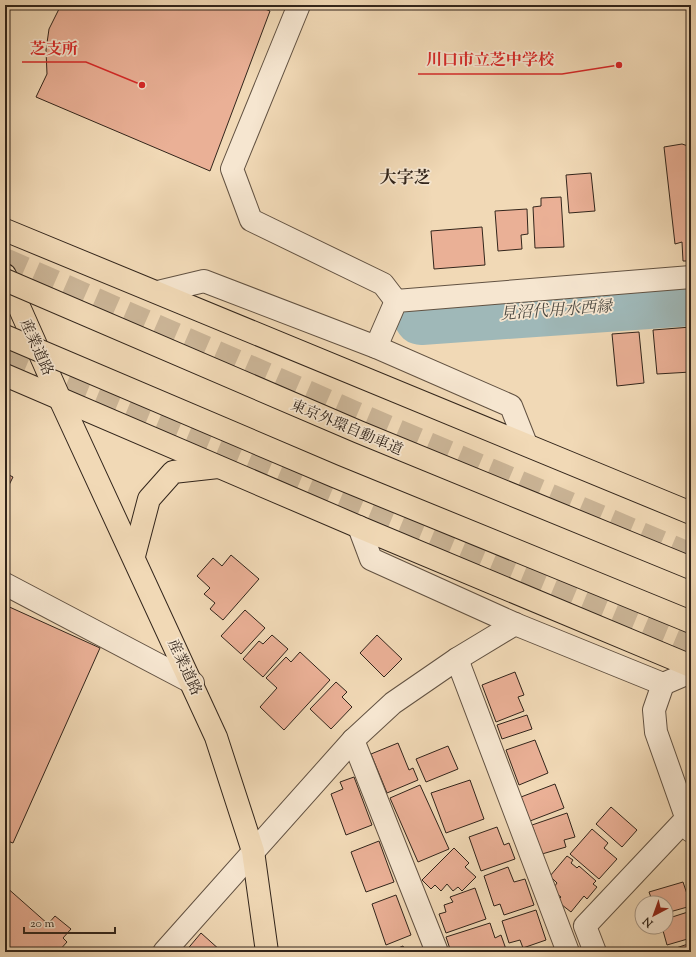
<svg xmlns="http://www.w3.org/2000/svg" width="696" height="957" viewBox="0 0 696 957" font-family="'Sorts Mill Goudy','Noto Serif JP',serif">
	<style>
		.lines { fill: none; stroke-linecap: round; stroke-linejoin: round }
		.river { stroke: #9fb8b8; stroke-width: 54 }
		.building { fill: #eab096; stroke: #32251b }
		.trunk-tunnel { stroke: #cbb597; stroke-width: 22; stroke-dasharray: 22 11; stroke-linecap: butt }
		.minor-casing { stroke: #625242; stroke-width: 24 }
		.primary-casing { stroke: #32251b; stroke-width: 24 }
		.trunk-casing { stroke: #32251b; stroke-width: 24 }
		.minor { stroke: #f6e6d0; stroke-width: 22 }
		.primary { stroke: #f1d9b6; stroke-width: 22 }
		.trunk { stroke: #f1d9b6; stroke-width: 22 }
		.motorway-bridge-casing { stroke: #32251b; stroke-width: 24; stroke-linecap: butt }
		.motorway-bridge { stroke: #f1d9b6; stroke-width: 22 }
		.labels { text-anchor: middle; stroke-width: 3.5; stroke-linejoin: round; paint-order: stroke }
		.street-label { font-size: 15px; fill: #32251b; stroke: #f6e6d0 }
		.water-label { font-size: 16px; font-style: italic; fill: #4d4a42; stroke: #f6e6d0 }
		.quarter-label { font-size: 17px; font-weight: bold; fill: #32251b; stroke: #f6e6d0 }
		.leader { fill: none; stroke: #d62828; stroke-width: 1.5 }
		.callout-dot { fill: #d62828; stroke: #f6e6d0; stroke-width: 1.5 }
		.callout-label { font-size: 16px; text-anchor: middle; font-weight: bold; fill: #d62828; stroke: #f6e6d0; stroke-width: 3.5; stroke-linejoin: round; paint-order: stroke }
	</style>
	<rect width="100%" height="100%" fill="#f1d9b6"/>
	<filter id="stains"><feTurbulence type="fractalNoise" baseFrequency=".005" numOctaves="4"/><feColorMatrix values="0 0 0 0 .2 0 0 0 0 .09 0 0 0 0 .02 0 0 0 .5 -.17"/></filter>
	<radialGradient id="worn" r=".72"><stop offset=".6" stop-color="#630" stop-opacity="0"/><stop offset="1" stop-color="#630" stop-opacity=".3"/></radialGradient>
	<g class="lines">
		<!-- river -->
		<path class="river" d="M421,318L691,299"/>
	</g>
	<!-- building -->
	<g class="building">
		<path d="M61,5H255L270,11L210,171L36,97L47,74L46,50L49,29Z"/>
		<path d="M682,144L691,147V261H683L682,242L675,244L664,147Z"/>
		<path d="M591,173L595,211L569,213L566,175Z"/>
		<path d="M561,197L564,247L535,248L533,207L541,206V198Z"/>
		<path d="M527,209L528,234L521,235L522,249L498,251L495,211Z"/>
		<path d="M482,227L485,265L434,269L431,231Z"/>
		<path d="M691,327V372L657,374L653,330Z"/>
		<path d="M639,332L644,383L617,386L612,334Z"/>
		<path d="M5,473L13,477L5,493Z"/>
		<path d="M231,555L259,579L223,620L210,609L215,603L204,594L210,588L197,576L213,558L222,566Z"/>
		<path d="M5,605L100,648L13,843L5,840Z"/>
		<path d="M245,610L265,628L241,654L221,636Z"/>
		<path d="M272,635L288,649L263,677L243,659L259,641L263,644Z"/>
		<path d="M377,635L402,659L384,677L360,653Z"/>
		<path d="M300,652L330,680L284,730L260,707L277,688L266,678L286,657L291,662Z"/>
		<path d="M515,672L524,695L518,697L524,711L496,722L482,685Z"/>
		<path d="M336,682L347,692L342,697L352,707L331,729L310,709Z"/>
		<path d="M527,715L532,729L502,739L497,725Z"/>
		<path d="M535,740L548,773L519,785L506,750Z"/>
		<path d="M398,743L409,770L413,768L418,780L387,793L371,754Z"/>
		<path d="M448,746L458,769L426,782L416,759Z"/>
		<path d="M354,777L372,825L346,835L331,794L343,789L340,782Z"/>
		<path d="M470,780L484,819L446,833L431,793Z"/>
		<path d="M555,784L564,808L530,821L521,797Z"/>
		<path d="M420,785L449,849L418,862L390,798Z"/>
		<path d="M611,807L637,830L622,847L596,824Z"/>
		<path d="M567,813L575,837L564,840L566,847L542,854L532,825Z"/>
		<path d="M497,827L504,845L509,843L515,859L481,871L469,837Z"/>
		<path d="M592,829L608,843L604,848L617,859L599,879L570,854Z"/>
		<path d="M379,841L394,882L366,892L351,852Z"/>
		<path d="M454,848L469,863L465,867L476,877L462,891L458,887L453,891L447,884L441,891L435,885L431,889L422,880Z"/>
		<path d="M567,856L573,860L571,863L577,868L579,866L596,881L593,884L597,887L587,899L584,896L571,912L557,901L561,897L552,890L557,883L550,876Z"/>
		<path d="M508,867L514,882L525,879L534,905L504,915L500,904L494,906L484,876Z"/>
		<path d="M683,882L691,906L666,913V903H653L649,892Z"/>
		<path d="M5,886L48,924L55,916L71,929L63,938L67,942L58,952H10L5,947Z"/>
		<path d="M475,888L486,919L446,933L439,914L446,912L444,905L453,902L450,897Z"/>
		<path d="M396,895L411,935L386,945L372,904Z"/>
		<path d="M536,910L546,940L523,948L520,940L509,943L502,921Z"/>
		<path d="M691,911V938L667,945L662,927H666V919Z"/>
		<path d="M490,923L495,938L501,935L507,952H451L446,937Z"/>
		<path d="M201,933L221,951L220,952H185Z"/>
		<path d="M691,943V952H670V950Z"/>
		<path d="M403,946L406,952H392L391,951Z"/>
	</g>
	<g class="lines">
		<!-- trunk-tunnel -->
		<g class="trunk-tunnel">
			<path d="M5,259L355,412L691,554"/>
			<path d="M5,360L691,645"/>
		</g>
		<defs>
			<g id="minor">
				<path d="M299,5L232,169L251,220L383,284L396,301"/>
				<path d="M158,292L204,281L376,347L511,406L526,444"/>
				<path d="M376,347L396,301L691,277"/>
				<path d="M359,527L371,559L515,624L663,684L691,672"/>
				<path d="M5,584L193,683"/>
				<path d="M457,659L568,952"/>
				<path d="M663,684L654,710L656,732L691,831"/>
				<path d="M353,740L437,952"/>
				<path d="M164,952L353,740L393,703L457,659L515,624"/>
				<path d="M595,952L585,926L686,819"/>
			</g>
			<g id="primary">
				<path d="M5,275L59,397L216,737L253,851L267,952"/>
				<path d="M134,556L149,499L173,472L218,467"/>
			</g>
			<g id="trunk">
				<path d="M5,230L691,513"/>
				<path d="M5,375L359,527L691,666"/>
			</g>
		</defs>
		<!-- minor casing -->
		<use href="#minor" class="minor-casing"/>
		<!-- primary casing -->
		<use href="#primary" class="primary-casing"/>
		<!-- trunk casing -->
		<use href="#trunk" class="trunk-casing"/>
		<!-- minor -->
		<use href="#minor" class="minor"/>
		<!-- primary -->
		<use href="#primary" class="primary"/>
		<!-- trunk -->
		<use href="#trunk" class="trunk"/>
		<defs>
			<g id="motorway-bridge">
				<path d="M5,280L359,432L691,568"/>
				<path d="M5,336L334,476L691,622"/>
			</g>
		</defs>
		<!-- motorway-bridge casing -->
		<use href="#motorway-bridge" class="motorway-bridge-casing"/>
		<!-- motorway-bridge -->
		<use href="#motorway-bridge" class="motorway-bridge"/>
	</g>
	<g class="labels">
		<!-- street labels -->
		<g class="street-label">
			<text transform="translate(37 347) rotate(66)" y="5">産業道路</text>
			<text transform="translate(347 427) rotate(23)" y="5">東京外環自動車道</text>
			<text transform="translate(185 667) rotate(65)" y="5">産業道路</text>
		</g>
		<!-- water labels -->
		<g class="water-label">
			<text transform="translate(556 309) rotate(-4)" y="6">見沼代用水西縁</text>
		</g>
		<!-- quarter labels -->
		<g class="quarter-label">
			<text x="405" y="183">大字芝</text>
		</g>
	</g>
	<!-- callouts -->
	<path class="leader" d="M142 85L86 62H22M619 65L562 74H418"/>
	<g class="callout-dot">
		<circle cx="142" cy="85" r="4"/>
		<circle cx="619" cy="65" r="4"/>
	</g>
	<g class="callout-label">
		<text x="54" y="54">芝支所</text>
		<text x="490" y="65">川口市立芝中学校</text>
	</g>
	<!-- margin -->
	<rect width="696" height="957" fill="none" stroke="#f1d9b6" stroke-width="20"/>
	<rect x="6" y="6" width="684" height="945" fill="none" stroke="#32251b" stroke-width="2"/>
	<rect x="10" y="10" width="676" height="937" fill="none" stroke="#32251b"/>
	<!-- north arrow -->
	<g transform="translate(654 915) rotate(221)"><circle r="19" fill="#f6e6d0" stroke="#a89988"/>
	<path d="M0-3L7 15L0 10L-7 15Z" fill="#8f2418"/>
	<text y="-6" font-size="11" font-weight="bold" text-anchor="middle" fill="#32251b">N</text>
	</g>
	<!-- scale -->
	<path d="M24 927v6h91v-6" fill="none" stroke="#32251b" stroke-width="2"/>
	<text x="30" y="927" font-size="12" fill="#32251b" stroke="#f6e6d0" stroke-width="3" paint-order="stroke">20 m</text>
	<rect width="100%" height="100%" filter="url(#stains)"/>
	<rect width="100%" height="100%" fill="url(#worn)"/>
</svg>
